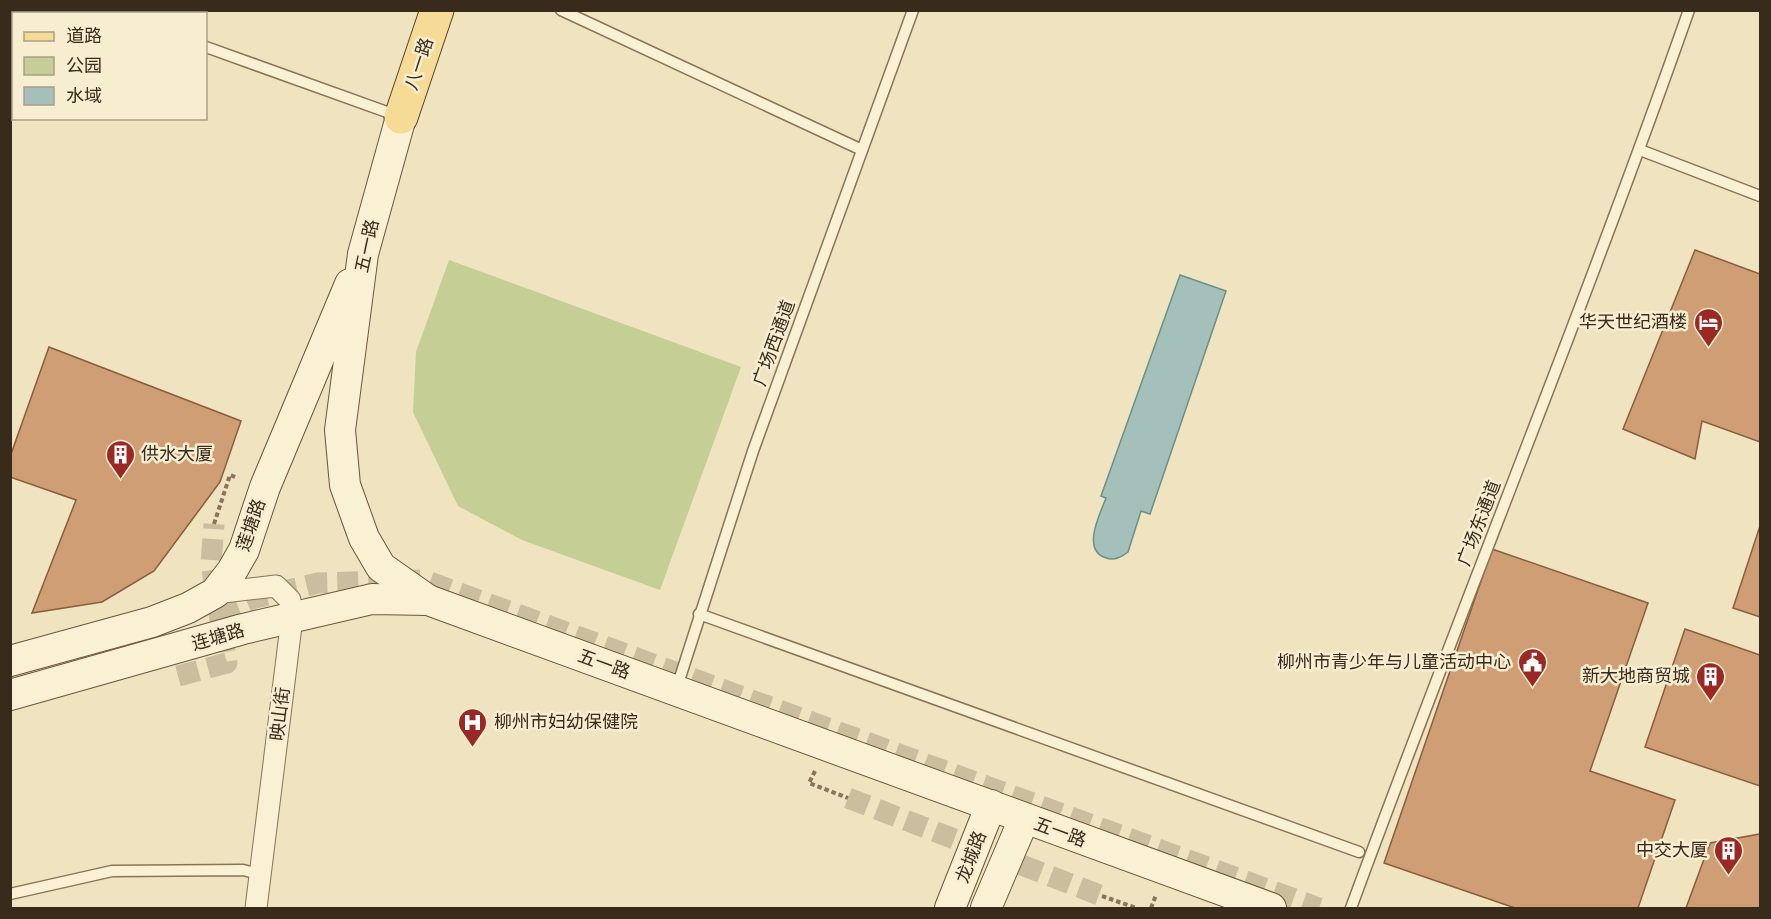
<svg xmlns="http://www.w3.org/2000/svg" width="1771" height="919" viewBox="0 0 1771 919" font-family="'Zilla Slab','Noto Sans SC',serif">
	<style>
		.green { fill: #c5ce94 }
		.water { fill: #a3c1ba; stroke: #6a9088; stroke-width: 1.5 }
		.building { fill: #cf9e74; stroke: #895e3c; stroke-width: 1.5 }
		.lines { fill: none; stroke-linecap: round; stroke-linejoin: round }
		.street-tunnel { stroke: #cabe9f; stroke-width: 21; stroke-dasharray: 21 10; stroke-linecap: butt }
		.lane-casing { stroke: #897457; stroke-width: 13 }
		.street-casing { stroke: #897457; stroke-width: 23 }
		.secondary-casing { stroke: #6b553b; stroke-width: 32 }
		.primary-casing { stroke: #57412c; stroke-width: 35 }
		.path { stroke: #897457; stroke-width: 4; stroke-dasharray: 4.5 3; stroke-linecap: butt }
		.lane { stroke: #faf0d3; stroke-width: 10 }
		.street { stroke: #faf0d3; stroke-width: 21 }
		.secondary { stroke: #faf0d3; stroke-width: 30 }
		.primary { stroke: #f5db96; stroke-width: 33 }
		.labels { text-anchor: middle; stroke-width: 5; stroke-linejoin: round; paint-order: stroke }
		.street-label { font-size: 18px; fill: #382b1c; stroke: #f7edd0 }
		.poi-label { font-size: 18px; fill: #382b1c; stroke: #f7edd0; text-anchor: end }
	</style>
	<rect width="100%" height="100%" fill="#efe3c0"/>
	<!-- green -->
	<path class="green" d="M449,260L741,367L660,590L522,540L458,506L413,412L416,352Z"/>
	<!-- water -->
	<path class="water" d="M1180,275L1226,291L1150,514L1141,511L1128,552C1121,557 1115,561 1106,558C1081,550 1100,514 1106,498L1101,496Z"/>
	<!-- building -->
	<g class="building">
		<path d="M1695,250L1760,274V442L1702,421L1695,459L1623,429Z"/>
		<path d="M49,347L241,421L220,482L154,571L102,602L32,613L76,500L10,477V457Z"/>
		<path d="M1760,526V617L1733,608Z"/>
		<path d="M1492,549L1648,603L1590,771L1675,800L1638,908H1515L1384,863Z"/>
		<path d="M1685,629L1760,655V786L1645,747Z"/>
		<path d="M1760,834V908H1686L1710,843Z"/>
	</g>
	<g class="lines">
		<!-- street-tunnel -->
		<g class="street-tunnel">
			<path d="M218,613L255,598L318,583L424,580L1319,908"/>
			<path d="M178,676L227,663L211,563L214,524"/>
			<path d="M848,798L1102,896"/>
		</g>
		<defs>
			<g id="lane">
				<path d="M102,10L110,14"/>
				<path d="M561,10L862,150"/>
				<path d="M206,47L398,116"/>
				<path d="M1640,150L1760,196"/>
				<path d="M699,614L1359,852"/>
				<path d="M676,690L753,451L913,10"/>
				<path d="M10,894L112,871L243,870L259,874"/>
				<path d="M1351,908C1461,608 1583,312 1689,10"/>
			</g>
			<path id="street" d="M215,593L276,586L290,600L292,618L256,908"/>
			<g id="secondary">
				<path d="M401,117L363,254L340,430L345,485L364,538L381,567L428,600L1271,908"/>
				<path d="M10,661L152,622L188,608L215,593L232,571L244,550L265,487L350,284"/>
				<path d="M10,695L243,629L372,599L428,600"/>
				<path d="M950,908L991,805"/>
				<path d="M986,908L1024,819"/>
			</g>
			<path id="primary" d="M401,117L437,10"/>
		</defs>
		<!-- lane casing -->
		<use href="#lane" class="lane-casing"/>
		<!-- street casing -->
		<use href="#street" class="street-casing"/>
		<!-- secondary casing -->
		<use href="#secondary" class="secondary-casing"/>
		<!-- primary casing -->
		<use href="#primary" class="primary-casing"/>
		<!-- path -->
		<g class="path">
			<path d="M214,524L230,475L238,478"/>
			<path d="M815,771L809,783L848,798"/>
			<path d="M1102,896L1136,908"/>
			<path d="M1151,908L1156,895"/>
		</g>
		<!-- lane -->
		<use href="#lane" class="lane"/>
		<!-- street -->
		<use href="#street" class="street"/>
		<!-- secondary -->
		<use href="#secondary" class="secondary"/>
		<!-- primary -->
		<use href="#primary" class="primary"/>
	</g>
	<!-- icons -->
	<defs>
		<symbol id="hotel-pin" viewBox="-11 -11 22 30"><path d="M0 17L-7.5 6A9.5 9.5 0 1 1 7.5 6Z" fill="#9a2925" stroke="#f7edd0"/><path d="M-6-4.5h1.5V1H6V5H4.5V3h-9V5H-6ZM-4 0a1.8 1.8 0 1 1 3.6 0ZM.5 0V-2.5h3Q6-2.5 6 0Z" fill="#fff"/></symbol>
		<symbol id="building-pin" viewBox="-11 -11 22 30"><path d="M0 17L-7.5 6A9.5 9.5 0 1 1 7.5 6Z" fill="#9a2925" stroke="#f7edd0"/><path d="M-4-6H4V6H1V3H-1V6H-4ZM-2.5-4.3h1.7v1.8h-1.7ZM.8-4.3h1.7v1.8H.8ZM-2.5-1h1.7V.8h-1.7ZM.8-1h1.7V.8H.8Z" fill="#fff"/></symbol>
		<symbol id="civic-pin" viewBox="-11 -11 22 30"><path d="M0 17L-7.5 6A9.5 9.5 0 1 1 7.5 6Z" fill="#9a2925" stroke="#f7edd0"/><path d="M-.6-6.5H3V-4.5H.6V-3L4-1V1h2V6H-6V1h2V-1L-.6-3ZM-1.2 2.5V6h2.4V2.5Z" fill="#fff"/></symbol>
		<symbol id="hospital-pin" viewBox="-11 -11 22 30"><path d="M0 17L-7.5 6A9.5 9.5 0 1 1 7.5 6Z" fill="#9a2925" stroke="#f7edd0"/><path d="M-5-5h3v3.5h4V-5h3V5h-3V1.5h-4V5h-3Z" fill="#fff"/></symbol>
	</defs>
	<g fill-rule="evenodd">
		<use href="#hotel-pin" x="1692" y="306" width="33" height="45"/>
		<use href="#building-pin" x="104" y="438" width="33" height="45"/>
		<use href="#civic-pin" x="1516" y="646" width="33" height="45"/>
		<use href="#building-pin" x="1694" y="660" width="33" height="45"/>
		<use href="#hospital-pin" x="456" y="706" width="33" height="45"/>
		<use href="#building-pin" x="1712" y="834" width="33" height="45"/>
	</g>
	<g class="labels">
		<!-- street labels -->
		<g class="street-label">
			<text transform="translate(419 64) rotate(-72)" y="6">八一路</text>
			<text transform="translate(367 246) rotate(-78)" y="6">五一路</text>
			<text transform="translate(774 343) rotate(-70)" y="6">广场西通道</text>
			<text transform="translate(1479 523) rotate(-69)" y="6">广场东通道</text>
			<text transform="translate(251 525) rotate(-71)" y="6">莲塘路</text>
			<text transform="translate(218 637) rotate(-16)" y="6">连塘路</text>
			<text transform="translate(604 664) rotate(20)" y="6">五一路</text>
			<text transform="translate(280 714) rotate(-83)" y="6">映山街</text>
			<text transform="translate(1060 832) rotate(20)" y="6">五一路</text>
			<text transform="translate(971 857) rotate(-69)" y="6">龙城路</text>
		</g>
		<!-- poi labels -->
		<g class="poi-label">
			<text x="1687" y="328">华天世纪酒楼</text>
			<text x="141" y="460" text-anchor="start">供水大厦</text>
			<text x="1511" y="668">柳州市青少年与儿童活动中心</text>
			<text x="1690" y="682">新大地商贸城</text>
			<text x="494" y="728" text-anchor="start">柳州市妇幼保健院</text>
			<text x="1708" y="856">中交大厦</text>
		</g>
	</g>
	<!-- border -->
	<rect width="1771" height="919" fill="none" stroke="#382b1c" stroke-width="24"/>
	<!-- legend -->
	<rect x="12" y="12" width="195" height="108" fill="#f7edd0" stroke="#ab9f88" stroke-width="1.5"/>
	<rect x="24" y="32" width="30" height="9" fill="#f5db96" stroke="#ab9f88" stroke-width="1.5"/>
	<text x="66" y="42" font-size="18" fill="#382b1c">道路</text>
	<rect x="24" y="57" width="30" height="18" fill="#c5ce94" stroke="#ab9f88" stroke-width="1.5"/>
	<text x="66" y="72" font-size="18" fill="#382b1c">公园</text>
	<rect x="24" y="87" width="30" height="18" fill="#a3c1ba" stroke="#ab9f88" stroke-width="1.5"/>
	<text x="66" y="102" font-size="18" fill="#382b1c">水域</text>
</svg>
